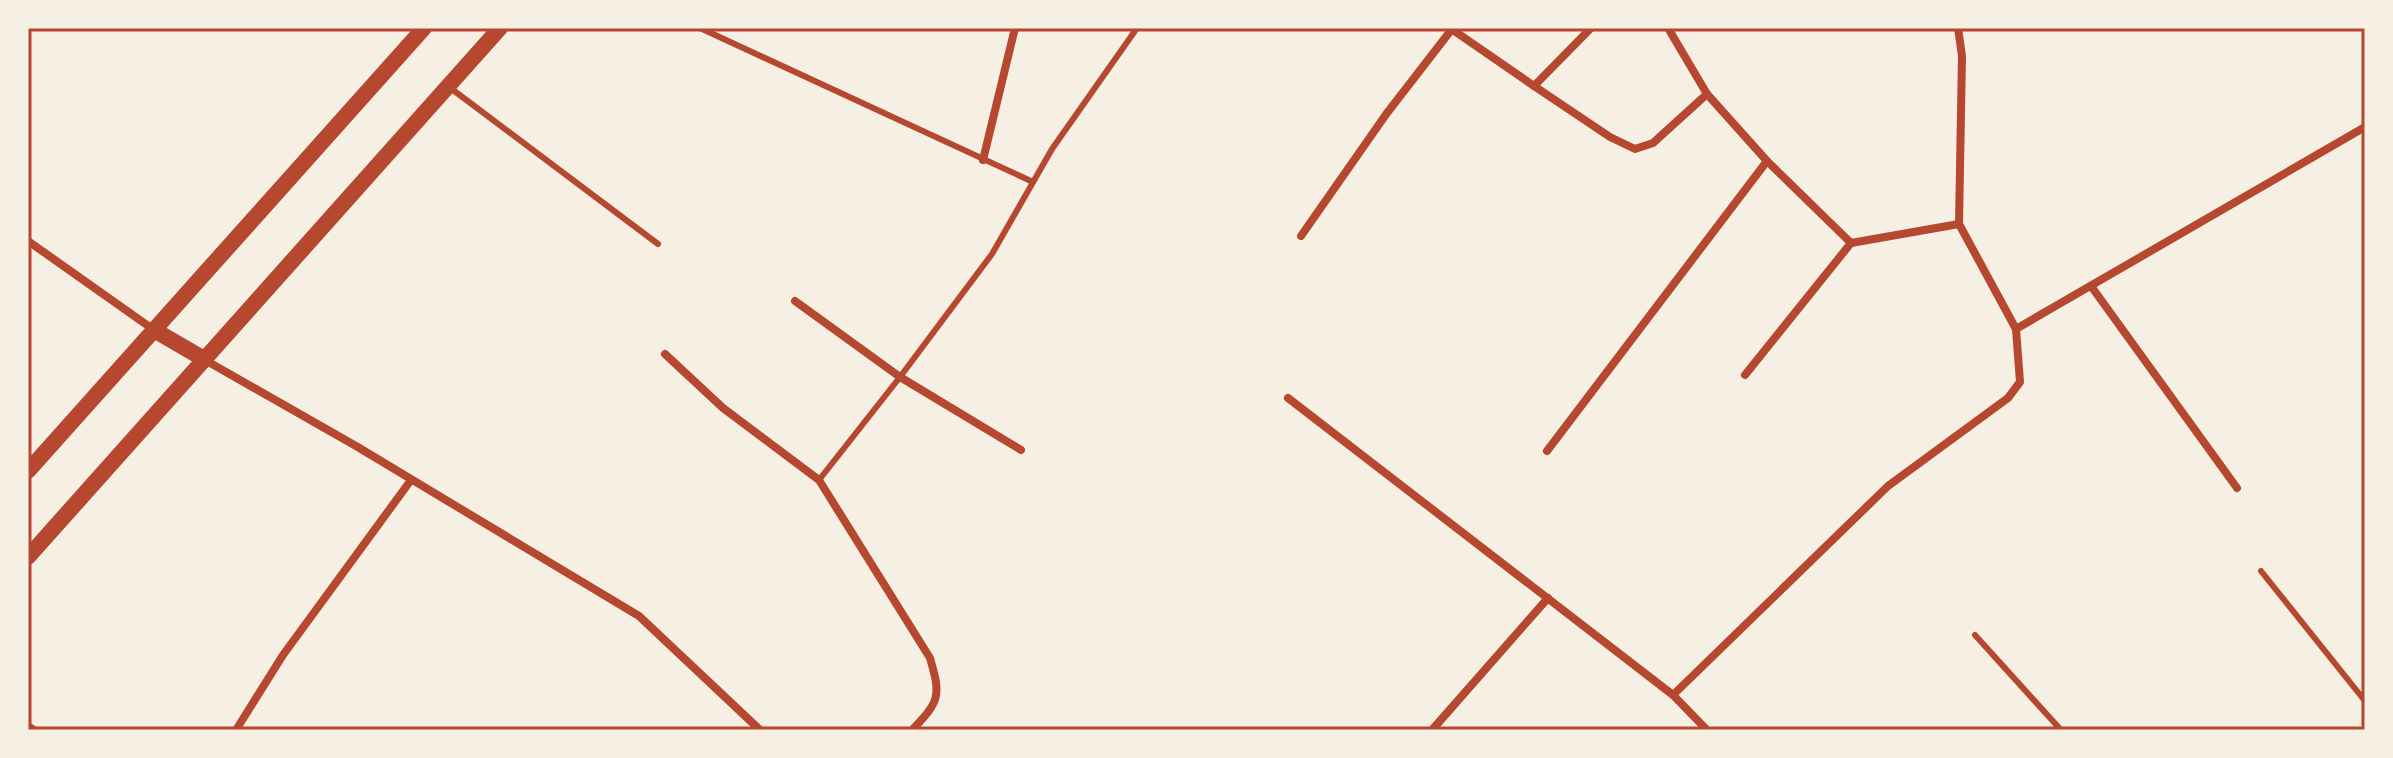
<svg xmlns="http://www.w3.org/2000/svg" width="2393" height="758" viewBox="0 0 2393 758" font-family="'Exo 2',sans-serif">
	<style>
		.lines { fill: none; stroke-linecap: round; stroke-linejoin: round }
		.service { stroke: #b5482f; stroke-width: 6 }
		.minor { stroke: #b5482f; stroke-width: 8 }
		.secondary { stroke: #b5482f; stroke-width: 16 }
		.neatline { fill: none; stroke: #b5482f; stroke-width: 3 }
	</style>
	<rect width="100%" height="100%" fill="#f6efe4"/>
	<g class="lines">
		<!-- service -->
		<g class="service">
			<path d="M700,28L1033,182"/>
			<path d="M449,87L658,244"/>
			<path d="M819,480L900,377L992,254L1052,149L1137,28"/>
			<path d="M2261,571L2365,701"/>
			<path d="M1975,635L2061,730"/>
			<path d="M28,725L36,730"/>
		</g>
		<!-- minor -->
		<g class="minor">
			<path d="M1450,28L1534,86L1591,28"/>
			<path d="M1668,28L1707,94L1767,161L1851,243"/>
			<path d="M1534,86L1610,137L1635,149L1653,143L1707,94"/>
			<path d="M983,160L1015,28"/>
			<path d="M1301,236L1387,113L1452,29"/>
			<path d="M28,241L154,330"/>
			<path d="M1851,243L1959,224L1962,56L1958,28"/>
			<path d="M2091,286L2237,488"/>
			<path d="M795,301L900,377L1021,450"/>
			<path d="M2016,329L2365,127"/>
			<path d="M665,354L723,408L819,480L930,658C941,696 940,701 912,730"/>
			<path d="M205,360L356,446L639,616L760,730"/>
			<path d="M1745,375L1851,243"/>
			<path d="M1288,398L1673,695L1707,730"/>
			<path d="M1547,451L1767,161"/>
			<path d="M1673,695L1888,486L2008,398L2020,382L2016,329L1959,224"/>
			<path d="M236,730L283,655L411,480"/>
			<path d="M1432,730L1548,598"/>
		</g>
		<!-- secondary -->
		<g class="secondary">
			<path d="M154,330L204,359"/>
			<path d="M28,471L424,28"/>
			<path d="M28,557L500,28"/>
		</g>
	</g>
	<!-- border -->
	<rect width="2393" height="758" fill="none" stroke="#f6efe4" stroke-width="60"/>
	<rect x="30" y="30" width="2333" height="698" class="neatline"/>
</svg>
